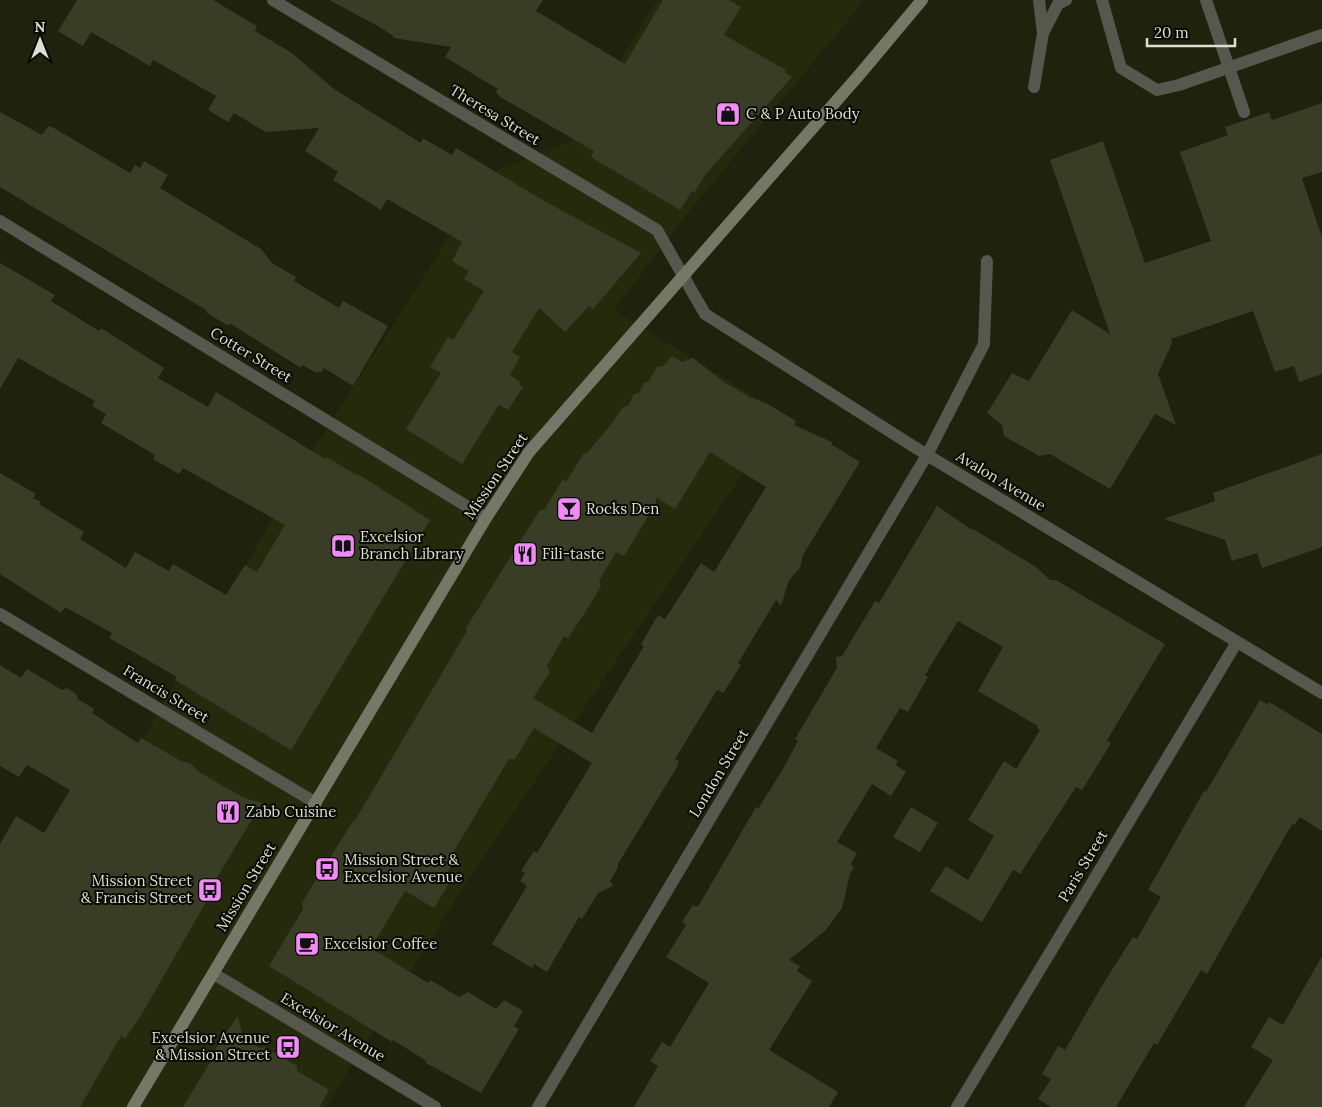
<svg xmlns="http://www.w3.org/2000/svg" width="1322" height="1107" viewBox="0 0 1322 1107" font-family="Lora,serif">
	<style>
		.built { fill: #262a0c }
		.building { fill: #3a3d26; fill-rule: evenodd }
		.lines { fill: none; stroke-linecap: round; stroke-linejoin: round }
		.service { stroke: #56584e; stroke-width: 12 }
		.pedestrian { stroke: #56584e; stroke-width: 12 }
		.minor { stroke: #56584e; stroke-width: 12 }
		.secondary { stroke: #757867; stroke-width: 12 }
		.labels { text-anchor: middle; stroke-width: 4; stroke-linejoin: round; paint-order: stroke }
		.poi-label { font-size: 15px; fill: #dcdfd1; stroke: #090b03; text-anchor: start }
		.street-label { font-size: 15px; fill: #dcdfd1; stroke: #090b03 }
	</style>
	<rect width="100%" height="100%" fill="#1f220c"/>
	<!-- built -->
	<path class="built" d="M657,0H865L683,219L614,310L783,414L464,886L326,1107H0V980L318,442L490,173L573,140Z"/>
	<!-- building -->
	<g class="building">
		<path d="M77,0H213L257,26L255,31L292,53L334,89L421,143L423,138L452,155L456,148L546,202L641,253L593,309L589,306L565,332L539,308L512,352L520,357L510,375L520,382L519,385L523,387L508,410L500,405L498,406L462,464L406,429L441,373L430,367L448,337L453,340L484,291L464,279L469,271L452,261L462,242L387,199L381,210L333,180L338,172L305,151L319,128L266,132L234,113L228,122L208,110L216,96L153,60L150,66L91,32L83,46L58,31Z"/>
		<path d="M329,0H543L536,11L625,64L663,0H729L741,7L724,35L786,70L785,72L792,77L705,175L694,193L692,191L680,210L591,157L594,151L500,97L496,92L498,89L445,57L451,47L394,38L392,35L376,25Z"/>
		<path d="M1322,103V172L1302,178L1322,237V374L1299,382L1294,366L1275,372L1253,311L1171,339L1172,343L1158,374L1176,425L1155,414L1110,489L1050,454L1039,456L1004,436L1002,425L987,413L1012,373L1029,381L1072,310L1110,334L1050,160L1103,141L1145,263L1211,241L1180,152L1228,135L1225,127L1269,112L1272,120Z"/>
		<path d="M0,112L42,135L48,126L54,128L130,173L135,165L140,168L144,161L168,175L160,188L261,249L272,263L296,277L294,281L339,308L343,301L388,326L353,386L324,368L321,373L318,371L317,373L302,365L301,368L231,324L227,325L207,313L206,310L0,187Z"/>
		<path d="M0,263L55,295L51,301L99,331L101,328L164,368L158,378L208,407L216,392L325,459L326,457L357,475L358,474L430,520L291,750L175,680L177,677L109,638L112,633L65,607L61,613L0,574V473L36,494L33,498L41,502L39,504L84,532L80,539L126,568L135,552L169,571L173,564L226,595L245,565L257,572L285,525L183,468L179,474L153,459L155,455L101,423L106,414L92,406L95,401L18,358L0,389Z"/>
		<path d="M672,356L682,362L693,358L724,382L751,398L766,403L796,421L794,425L832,442V445L860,462L803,555L800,568L789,580L781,606L776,600L738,663L741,665L731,681L723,693L717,690L675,759L679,761L677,767L618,864V868L610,881L613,886L598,893L582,919L579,917L547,972L534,964L532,968L492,944L527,886L520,881L525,873L521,871L534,851L537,853L592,763L534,728L515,759H509L454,851L458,854L445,877L451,880L434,908L405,891L371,948L428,983L430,980L459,997L468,992L496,1009L504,1000L523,1011L514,1026L519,1029L481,1093L426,1063L425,1060L393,1040L392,1042L269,966L303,909L302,903L311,888L353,821L354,822L467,631L466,628L540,510H544L563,479L566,482L584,453L586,454L609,427L623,407L628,406L634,394L639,393L644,383L648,382L657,367L663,366ZM710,452L766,487L714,572L701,563L665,619L658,615L641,644L644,646L592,733L533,698L550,672L547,666L564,636L568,638L586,611L601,586L599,581L616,552L624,556L656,503V497L675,509Z"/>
		<path d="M1322,454V547L1262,568L1257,553L1232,561L1225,540L1164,519L1215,501L1213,493Z"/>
		<path d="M937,506L972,530L973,529L1036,567L1050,580H1056L1165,644L1107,740L1111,743L1099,763L1082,790L1076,787L1020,874L1013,870L982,922L930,891L946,866L968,880L994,836L968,820L1004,761L1016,769L1040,730L1037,728L1038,726L978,691L1003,647L958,621L925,675L928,677L908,712L900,708L876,748L898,761L896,765L906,772L891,796L872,784L837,842L857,853L851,864L854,867L850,874L842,908L826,930L789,960L800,966L797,971L812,981L769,1050L838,1092L829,1107H634L658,1066L650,1061L662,1042L670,1047L709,983L666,957L686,925L682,922L693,905L696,907L699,905L756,807L758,809L783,769L798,741L795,739L837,668L836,657L842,656L875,601L879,603Z"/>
		<path d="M0,665L21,678L27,669L62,690L67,688L76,694L78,699L94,709L92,713L138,743L141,738L181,761L191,764L199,772L244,798L262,803L207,894L210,895L143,1012L125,1039L121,1036L80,1107H0V844L16,816L44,833L70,790L27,765L19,777L0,766Z"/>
		<path d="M1260,700L1268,705L1269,702L1322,734V831L1300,817L1294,825L1292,824L1207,974L1201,970L1157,1045L1154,1043L1116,1107H1051L1038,1099L1051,1079L1042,1074L1058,1046L1065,1050L1103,984L1133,937L1137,939L1161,897L1148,890L1204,791L1206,792Z"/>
		<path d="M911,807L938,823L920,852L893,837Z"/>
		<path d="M1322,956V1107H1244L1273,1060L1251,1047L1269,1017L1283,1025Z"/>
		<path d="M238,1016L243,1038L259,1048L265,1047L273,1052L297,1066V1071L329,1090L319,1107H183L211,1061L210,1057Z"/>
	</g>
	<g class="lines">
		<!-- service -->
		<g class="service">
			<path d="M1102,0L1121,68L1157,90L1179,85L1322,35"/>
			<path d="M1043,33L1058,4L1066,0"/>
			<path d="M1034,87L1043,33L1039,0"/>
			<path d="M927,455L984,344L987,261"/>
		</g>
		<!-- pedestrian -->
		<path class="pedestrian" d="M1206,0L1244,112"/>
		<!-- minor -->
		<g class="minor">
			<path d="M273,0L657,230L705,314L927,455L1322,693"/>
			<path d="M0,221L486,518"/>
			<path d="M0,614L316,803"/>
			<path d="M214,974L435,1107"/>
			<path d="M538,1107L927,455"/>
			<path d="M957,1107L1237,642"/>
		</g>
		<!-- secondary -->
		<path class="secondary" d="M133,1107L486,518L529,452L860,74L922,0"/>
	</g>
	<!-- icons -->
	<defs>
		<symbol id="shop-square" viewBox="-11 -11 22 22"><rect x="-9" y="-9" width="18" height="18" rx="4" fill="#f08bf6" stroke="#090b03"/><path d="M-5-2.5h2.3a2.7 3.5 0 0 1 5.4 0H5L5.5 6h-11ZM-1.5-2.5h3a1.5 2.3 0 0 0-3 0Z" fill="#111"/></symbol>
		<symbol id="bar-square" viewBox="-11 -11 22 22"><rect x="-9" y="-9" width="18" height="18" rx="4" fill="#f08bf6" stroke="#090b03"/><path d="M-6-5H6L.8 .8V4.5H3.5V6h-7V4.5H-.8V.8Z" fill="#111"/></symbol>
		<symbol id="library-square" viewBox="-11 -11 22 22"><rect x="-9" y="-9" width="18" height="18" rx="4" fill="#f08bf6" stroke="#090b03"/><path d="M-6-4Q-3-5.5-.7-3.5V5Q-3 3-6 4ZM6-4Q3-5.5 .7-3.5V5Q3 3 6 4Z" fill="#111"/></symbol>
		<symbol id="restaurant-square" viewBox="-11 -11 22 22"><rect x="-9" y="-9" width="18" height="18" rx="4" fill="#f08bf6" stroke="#090b03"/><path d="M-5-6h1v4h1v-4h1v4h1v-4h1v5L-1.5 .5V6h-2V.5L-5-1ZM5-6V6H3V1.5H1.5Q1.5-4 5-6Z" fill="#111"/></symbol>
		<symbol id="bus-square" viewBox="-11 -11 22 22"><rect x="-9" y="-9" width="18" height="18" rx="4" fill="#f08bf6" stroke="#090b03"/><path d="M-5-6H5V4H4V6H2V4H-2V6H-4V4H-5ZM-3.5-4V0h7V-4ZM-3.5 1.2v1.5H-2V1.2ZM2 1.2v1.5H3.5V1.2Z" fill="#111"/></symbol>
		<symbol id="cafe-square" viewBox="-11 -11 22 22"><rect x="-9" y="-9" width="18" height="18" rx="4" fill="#f08bf6" stroke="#090b03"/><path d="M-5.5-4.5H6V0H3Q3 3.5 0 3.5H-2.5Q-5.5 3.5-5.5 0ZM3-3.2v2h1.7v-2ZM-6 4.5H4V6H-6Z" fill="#111"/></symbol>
	</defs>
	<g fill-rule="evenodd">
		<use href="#shop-square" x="714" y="100" width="28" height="28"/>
		<use href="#bar-square" x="555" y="495" width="28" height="28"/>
		<use href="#library-square" x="329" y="532" width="28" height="28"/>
		<use href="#restaurant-square" x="511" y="540" width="28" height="28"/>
		<use href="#restaurant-square" x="214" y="798" width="28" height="28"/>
		<use href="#bus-square" x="313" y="855" width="28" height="28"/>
		<use href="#bus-square" x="196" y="876" width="28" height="28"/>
		<use href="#cafe-square" x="293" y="930" width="28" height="28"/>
		<use href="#bus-square" x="274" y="1033" width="28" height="28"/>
	</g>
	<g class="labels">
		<!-- poi labels -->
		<g class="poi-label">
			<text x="746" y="119">C &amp; P Auto Body</text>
			<text x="586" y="514">Rocks Den</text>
			<text x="360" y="542">Excelsior<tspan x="360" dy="17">Branch Library</tspan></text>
			<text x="542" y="559">Fili-taste</text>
			<text x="246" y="817">Zabb Cuisine</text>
			<text x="344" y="865">Mission Street &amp;<tspan x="344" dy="17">Excelsior Avenue</tspan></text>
			<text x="192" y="886" text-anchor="end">Mission Street<tspan x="192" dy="17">&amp; Francis Street</tspan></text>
			<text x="324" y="949">Excelsior Coffee</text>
			<text x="270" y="1043" text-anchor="end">Excelsior Avenue<tspan x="270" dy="17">&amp; Mission Street</tspan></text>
		</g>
		<!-- street labels -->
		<g class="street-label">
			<text transform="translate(495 115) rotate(31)" y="5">Theresa Street</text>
			<text transform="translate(251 355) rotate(31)" y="5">Cotter Street</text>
			<text transform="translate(496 476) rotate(-56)" y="5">Mission Street</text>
			<text transform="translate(1001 481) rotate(31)" y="5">Avalon Avenue</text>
			<text transform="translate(166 694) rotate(31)" y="5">Francis Street</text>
			<text transform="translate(719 773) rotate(-59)" y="5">London Street</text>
			<text transform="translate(1083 866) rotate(-59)" y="5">Paris Street</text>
			<text transform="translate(246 887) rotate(-59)" y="5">Mission Street</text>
			<text transform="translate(333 1027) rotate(31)" y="5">Excelsior Avenue</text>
		</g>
	</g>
	<!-- north arrow -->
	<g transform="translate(40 40)" stroke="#090b03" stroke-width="4" paint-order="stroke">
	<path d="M0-4L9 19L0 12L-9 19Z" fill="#dcdfd1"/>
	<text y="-8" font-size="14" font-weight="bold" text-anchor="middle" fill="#dcdfd1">N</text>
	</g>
	<!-- scale -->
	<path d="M1147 38v8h88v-8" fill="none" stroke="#dcdfd1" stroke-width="2.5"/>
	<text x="1154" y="38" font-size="15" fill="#dcdfd1" stroke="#090b03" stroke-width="4" paint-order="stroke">20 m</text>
</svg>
